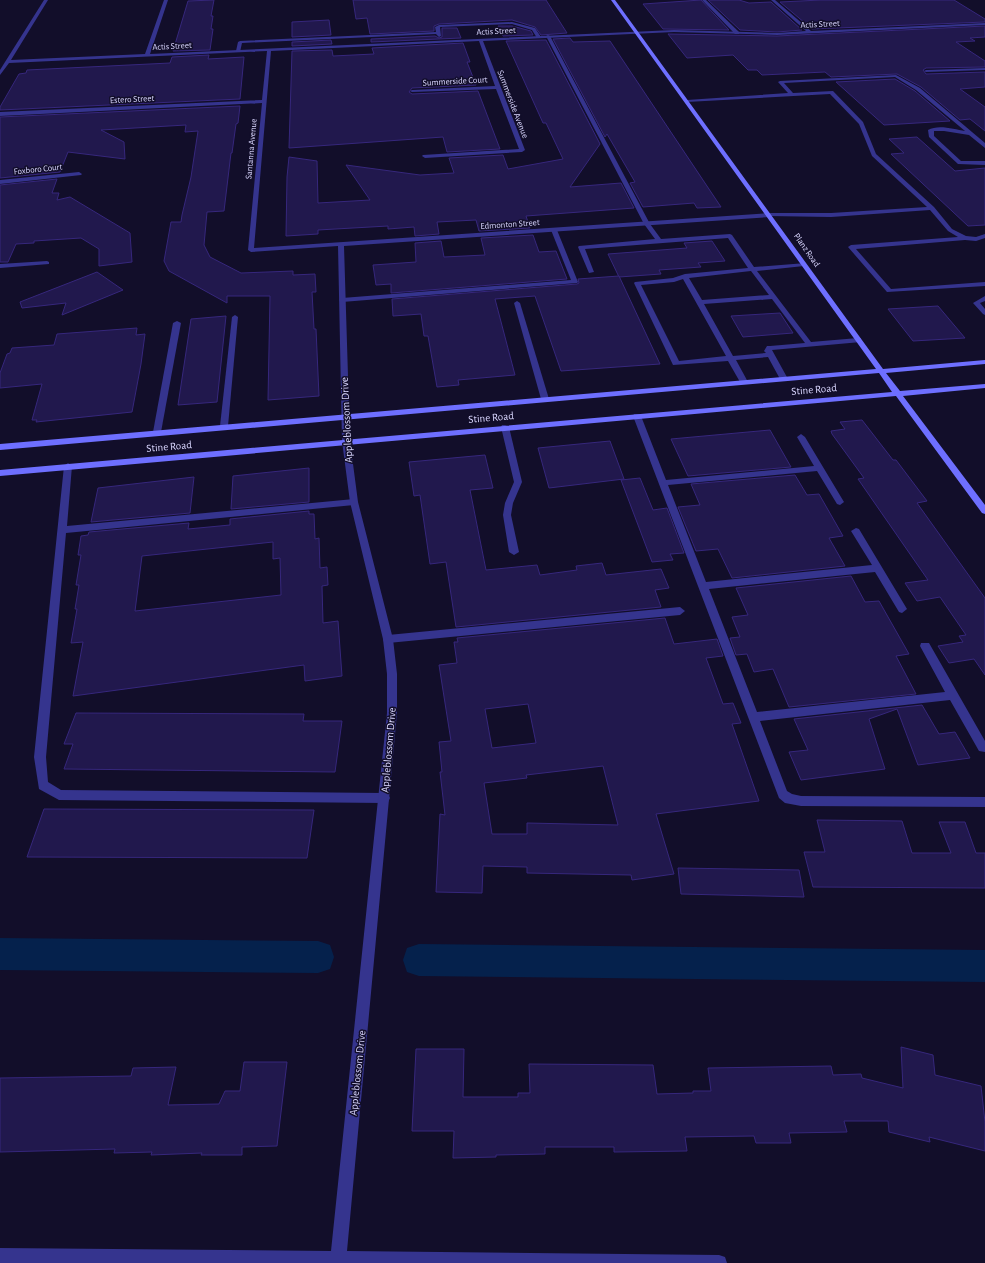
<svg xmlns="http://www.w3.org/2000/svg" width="985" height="1263" viewBox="0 0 985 1263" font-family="'Alegreya Sans',sans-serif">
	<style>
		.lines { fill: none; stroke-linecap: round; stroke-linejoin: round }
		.canal { fill: #05214c; fill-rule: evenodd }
		.building { fill: #21184d; stroke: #36277c; fill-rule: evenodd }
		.lane { fill: #35348e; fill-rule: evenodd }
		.street { fill: #35348e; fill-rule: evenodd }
		.secondary { fill: #6e6fff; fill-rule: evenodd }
		.labels { text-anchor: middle; stroke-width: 3; stroke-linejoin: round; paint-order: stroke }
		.far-street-label { font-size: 9px; fill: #dad7ff; stroke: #120e2a }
		.street-label { font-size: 11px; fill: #dad7ff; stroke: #120e2a }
	</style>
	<rect width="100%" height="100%" fill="#120e2a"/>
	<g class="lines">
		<!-- canal -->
		<g class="canal">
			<path d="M0,938L318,941L330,945L334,957L330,969L318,973L0,970Z"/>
			<path d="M419,944L985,950V982L419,976L407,972L403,960L407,948Z"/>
		</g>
	</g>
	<!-- building -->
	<g class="building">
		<path d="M214,0L211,16H213L211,29H213L210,50L173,51L188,1Z"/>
		<path d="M353,0H546L567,33L541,35L535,27L512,20L439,24L434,26V31L370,34L367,18L356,19Z"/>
		<path d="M701,0L729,30L663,29L643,4Z"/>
		<path d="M708,0H739L749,3L771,2L802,30L777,32L740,30Z"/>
		<path d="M821,0H954L985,19V22L812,29L780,2Z"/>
		<path d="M329,20L331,35L292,37V22Z"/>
		<path d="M498,26H512L531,31L533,35L503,36Z"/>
		<path d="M985,26V37L970,38L975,41L956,42L985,61V67L926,68L923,70L926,74L985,72V87L960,89L985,107V131L970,119L960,120L921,87L897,74L831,77L825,72L762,75L757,70H748L733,55L687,58L668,34L777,36Z"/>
		<path d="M442,28H457L461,38L371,42V39L435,36L439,38L442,37Z"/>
		<path d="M570,38L573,42L610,41L721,207L697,208L694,203L643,207L630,183L635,182L607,134L605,137L553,39Z"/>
		<path d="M331,40L332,44L292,46V42Z"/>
		<path d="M546,40L600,144L570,187L621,183L634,208L526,216L530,228L479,231L476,220L437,222L439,234L415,236L414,227L388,229V226L318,230V234L286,236L287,177L289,157L317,161L318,203L370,200L346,165L420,175L454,173L449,158L503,155L508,169L563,159L546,123H543L506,41Z"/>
		<path d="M463,43L470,62H467L476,85L412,88L409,92L412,94L478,91L500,149L447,152L443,137L289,148L292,51L332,50L333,56L374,54L372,48Z"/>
		<path d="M209,55L208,59L244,57L240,99L0,110V107L19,74L26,73L27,70L170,63L172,57Z"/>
		<path d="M895,79L915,91L950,121L884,125L836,82Z"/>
		<path d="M240,106L238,123L236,124L232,153H231L224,211L207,212L204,245L210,257L241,273L293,271V275L315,274L316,292H312L314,329H316L319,396L268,400L270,296H227V303L169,271L164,261L171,222H181L182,215L191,177L198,131L185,132L186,125L101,130L124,142L125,159L68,152L60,172L0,178V117Z"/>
		<path d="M917,137L955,171L985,168V225L968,226L891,154L904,153L889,139Z"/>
		<path d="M57,179L52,193H59L57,200L70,197L130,233L132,262L99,266V249L81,238L34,241V243L16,244L8,262H0V185Z"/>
		<path d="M533,235L539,252L556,251L567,279L391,293V284L376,285L373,265L416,262L415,243L441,241L444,257L485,255L481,238Z"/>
		<path d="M712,241L725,261L698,263L701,267L659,270L661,274L619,277L608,254L687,248L684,243Z"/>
		<path d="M97,272L123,290L62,315L66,303L22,308L20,302Z"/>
		<path d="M619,276L660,364L561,371L535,296L495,299L515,375L458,380L459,385L437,387L428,336H424L421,314L393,316L392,299L577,284L579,283L578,279Z"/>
		<path d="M938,306L965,338L913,341L888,309Z"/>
		<path d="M780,313L793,333L743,337L731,316Z"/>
		<path d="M226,316L217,402L178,405L191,319Z"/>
		<path d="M137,328L136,335L145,334L141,364L132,412L36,422L37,420H32L42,384L0,388V373L7,354L10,353L12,348L54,345L57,334Z"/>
		<path d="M862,420L893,460H896L927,501L917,503L985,598V675L974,659L949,663L938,646L963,642L959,636L966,635L940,597L917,601L905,583L928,580L858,479L864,478L832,434L831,431L845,429L840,422Z"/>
		<path d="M770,430L791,467L688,476L671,439Z"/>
		<path d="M610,441L624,479L549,488L538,448Z"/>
		<path d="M485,455L493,488L470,490L486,570L537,565L540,575L577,570L576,566L602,563L606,575L661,569L669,588L655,590L661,607L456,627L446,562L430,564L420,495L414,496L409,462Z"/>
		<path d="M309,468V502L231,509L233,476Z"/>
		<path d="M795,475L807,495L819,494L843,536L829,538L845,566L732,578L718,549L696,551L678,507L700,505L691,484Z"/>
		<path d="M194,477L190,513L91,522L98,488Z"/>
		<path d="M640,478L653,510L667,508L684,553L670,554L673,560L652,562L621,480Z"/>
		<path d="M309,511V514H314L315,539L319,538L320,568L327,567L328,585L322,586L323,623L338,621L342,676L305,681L304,665L73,696L83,642L71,643L77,609H75L79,585H76L81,555H78L81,536L88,535L89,532L189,523L188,529L230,525V519ZM273,542V559L280,558L281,595L135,611L142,556Z"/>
		<path d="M851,576L865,602L879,601L909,654L896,656L916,694L789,707L773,669L754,672L747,654L736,655L730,638L740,637L732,617L748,615L736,588Z"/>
		<path d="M665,618L674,644L717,639L723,656L706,658L723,704L733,703L741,723L732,724L759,801L656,814L674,874L632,880L631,875L527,873V867L483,866L482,893L436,892L440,814L445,815L440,772H442L439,742L451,741L439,665L457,663L454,642H458L457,638ZM528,704L536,743L492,748L485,709ZM603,766L618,825L527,823V834H492L484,783L527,778L526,775Z"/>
		<path d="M922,705L939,734L955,732L970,758L918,765L897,709L869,719L885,769L801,780L789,752L808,750L794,719Z"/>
		<path d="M76,713L304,714L303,721H342L335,772L64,769L73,744H64Z"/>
		<path d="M44,809L314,810L307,858L27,857Z"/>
		<path d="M817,820L902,821L912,853H951L939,822H965L976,853H985V888L813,887L804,852H825Z"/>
		<path d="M678,868L799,870L804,897L681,894Z"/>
		<path d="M901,1047L933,1055L935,1075L981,1086L985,1122V1151L929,1137L930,1142L889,1132L888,1121H844L847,1132L789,1133L791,1143H756L754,1136L685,1137L687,1151L614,1152V1147H545V1154L496,1155V1157L453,1158L454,1131H412L416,1049H464L463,1097H518V1093H530L529,1064L653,1065L657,1094L693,1093V1091H711L708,1068L831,1066L833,1075L861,1074L862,1078L903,1088Z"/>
		<path d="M244,1062H287L277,1146L242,1147V1155H201L202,1153L151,1155L152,1152L114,1153L115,1149L0,1152V1078L131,1076L133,1068L176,1067L168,1105L219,1104L225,1091H240Z"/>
	</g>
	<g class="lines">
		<!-- lane -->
		<g class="lane">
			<path d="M702,0H706L739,32V34H735Z"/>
			<path d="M512,22L535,28L541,37L537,38L532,30L512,24L440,27L441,36L439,37L436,34L242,43L240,52L236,51L238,42L240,41L436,32L435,27L439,25Z"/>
			<path d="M548,35L550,36L650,224L661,239L730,234L732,235L754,267L806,263V265L804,266L757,271L811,342L858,338H861V342L772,350L788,379L784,381L780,379L768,357L736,360L748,382L744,384L740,382L728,361L673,365L634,283L635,282L673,278L685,274L748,268L728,238L585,249L594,272L589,273L578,247L579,246L655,239L644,224L546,36ZM751,271L769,295L702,300L689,278ZM683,279L726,356L679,361L641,285L674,282ZM772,299L805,343L770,346H767L764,351L766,353L733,356L704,304Z"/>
			<path d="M896,75L920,88L985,143V148L969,135L944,131H934V136L961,161H985V165L958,164L929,137L928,130C938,124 954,129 965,131L916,90L895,77L784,83L793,93L833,91L863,122L876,154L934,207L952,229L966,236L976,237L985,234V238L976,241L965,240L856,249L891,289L985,282V286L887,292L848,247L851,245L958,237L948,231L930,210L831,217L768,216L767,215L770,213H831L927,207L872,156L859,124L830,94L687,102L685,101L687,100L788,93L778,82L780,81Z"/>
			<path d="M554,228L557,230L578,282L577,283L342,302L339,300L342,298L571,280L551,230Z"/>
			<path d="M985,296V301L980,303L985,309V315L983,314L973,303Z"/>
			<path d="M517,301L520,303L549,399L548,401H545L541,399L514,303Z"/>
			<path d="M235,315L238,317L228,426L224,428L220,426L232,317Z"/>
			<path d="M177,321L181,323L161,432L157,435L153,432L173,323Z"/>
			<path d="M634,414H640L641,416L666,480L814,466L797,437L801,434L805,437L844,502L840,505L837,504L817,471L668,485L706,582L872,565L851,531L856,528L859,529L907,609L902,613L899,612L875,572L709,589L757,712L945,692L920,646L921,643H929L985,741V752L979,751L950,700L760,721L787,791L792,794L801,796L985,797V807L801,806L785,803L779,798L633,416Z"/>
			<path d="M502,425H505L509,427L522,482L513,503L511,515L519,552L514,555L509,552L503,515L505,503L514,482L501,427Z"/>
			<path d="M68,463L72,466L67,526L354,499L358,502L354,505L66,533L46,757L48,782L61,790L384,793L388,794L390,798L388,802L384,803L59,800L39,789L34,757L64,466Z"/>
			<path d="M680,607L685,611L680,615L388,643L384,642L383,639L384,636L388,635Z"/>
		</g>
		<!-- street -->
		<g class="street">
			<path d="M44,0H48L11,60L145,54L164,0H168L150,54L674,30L777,33L806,31L771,0H775L811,31L985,23V25L777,35L674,32L483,41L525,150L522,152L425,158L422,156L423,155L519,149L496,89L412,92L410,91L412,90L495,86L479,41L271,51L254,248L770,213L773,215L770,217L344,246L350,441L358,502L393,639L397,674V713L347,1251L719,1255L725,1257L727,1263H0V1248L331,1251L387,713V674L383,639L350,502L342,441L338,246L251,252L248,250L262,103L0,116V112L262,100L267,51L9,63L0,75V70L5,62Z"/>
			<path d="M985,68V70L926,72L924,71L926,70Z"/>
			<path d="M79,172L82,174L81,175L0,184V180Z"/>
			<path d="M47,261L49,262V264L0,268V264Z"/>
		</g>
		<!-- secondary -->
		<path class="secondary" d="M611,0H615L883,369L985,360V364L886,373L900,391L985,384V388L903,396L985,505V514L982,513L896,396L0,476V470L892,392L879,373L0,450V444L876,369Z"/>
	</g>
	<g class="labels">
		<!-- far-street labels -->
		<g class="far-street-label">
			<text transform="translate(820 24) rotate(-3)" y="3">Actis Street</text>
			<text transform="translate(496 31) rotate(-3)" y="3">Actis Street</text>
			<text transform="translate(172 46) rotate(-3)" y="3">Actis Street</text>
			<text transform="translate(455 81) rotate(-3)" y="3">Summerside Court</text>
			<text transform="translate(132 99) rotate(-3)" y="3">Estero Street</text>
			<text transform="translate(513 104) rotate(69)" y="3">Summerside Avenue</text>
			<text transform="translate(251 149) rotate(-85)" y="3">Santanna Avenue</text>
			<text transform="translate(38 169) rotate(-6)" y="3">Foxboro Court</text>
			<text transform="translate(510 224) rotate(-4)" y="3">Edmonton Street</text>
			<text transform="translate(807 250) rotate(55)" y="3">Planz Road</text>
		</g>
		<!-- street labels -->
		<g class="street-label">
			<text transform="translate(814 389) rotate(-5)" y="4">Stine Road</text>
			<text transform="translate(491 417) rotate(-5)" y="4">Stine Road</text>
			<text transform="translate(346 420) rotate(-93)" y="4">Appleblossom Drive</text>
			<text transform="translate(169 446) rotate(-5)" y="4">Stine Road</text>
			<text transform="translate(388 750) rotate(-85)" y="4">Appleblossom Drive</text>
			<text transform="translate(357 1073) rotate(-84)" y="4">Appleblossom Drive</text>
		</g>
	</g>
</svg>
